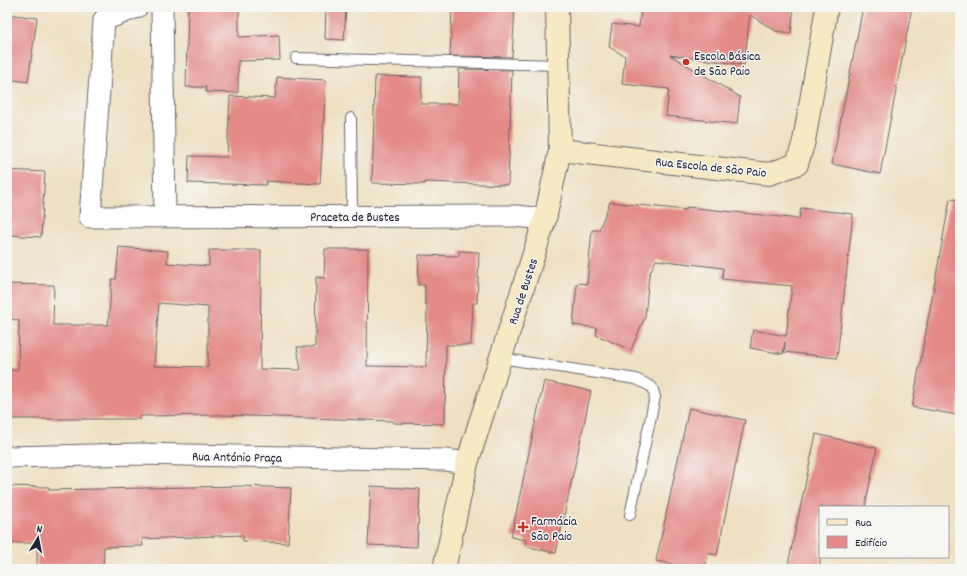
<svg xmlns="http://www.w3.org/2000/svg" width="967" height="576" viewBox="0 0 967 576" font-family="Dekko,sans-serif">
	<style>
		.building { fill: #e48b88; fill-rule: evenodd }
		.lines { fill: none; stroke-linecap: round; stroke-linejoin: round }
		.lane-casing { stroke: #69646a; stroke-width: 12 }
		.street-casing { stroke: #69646a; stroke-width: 23 }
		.secondary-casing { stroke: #69646a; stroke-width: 24 }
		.lane { stroke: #fff; stroke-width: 10 }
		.street { stroke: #fff; stroke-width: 21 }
		.secondary { stroke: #f6e9c3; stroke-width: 22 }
		.poi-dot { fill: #c8321e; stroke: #f6f6f2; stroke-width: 1.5 }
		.labels { text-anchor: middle; stroke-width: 3; stroke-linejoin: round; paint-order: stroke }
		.poi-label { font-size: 13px; fill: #22223b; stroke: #f6f6f2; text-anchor: start }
		.street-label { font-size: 13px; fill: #22223b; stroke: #f6f6f2 }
	</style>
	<rect width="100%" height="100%" fill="#f6f6f2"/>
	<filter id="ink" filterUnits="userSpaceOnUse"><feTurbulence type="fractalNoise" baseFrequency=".025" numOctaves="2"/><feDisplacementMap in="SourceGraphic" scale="8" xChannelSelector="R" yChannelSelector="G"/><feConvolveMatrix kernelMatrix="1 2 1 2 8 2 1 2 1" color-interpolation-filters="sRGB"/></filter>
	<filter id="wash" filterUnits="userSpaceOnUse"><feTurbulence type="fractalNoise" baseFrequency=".012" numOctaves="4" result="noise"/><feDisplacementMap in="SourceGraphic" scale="16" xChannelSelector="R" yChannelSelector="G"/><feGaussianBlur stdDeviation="0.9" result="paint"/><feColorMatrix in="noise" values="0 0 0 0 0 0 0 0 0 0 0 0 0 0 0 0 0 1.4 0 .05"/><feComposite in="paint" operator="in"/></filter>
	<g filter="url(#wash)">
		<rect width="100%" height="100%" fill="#eee0c1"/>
		<g id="blocks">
			<!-- building -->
			<g class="building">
				<path d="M188,7H239V37L279,35L280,60L238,61V93L206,92V87H186Z"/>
				<path d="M326,7H346L344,40L325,39Z"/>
				<path d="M452,7H515L512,57L450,56Z"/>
				<path d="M641,7H794L791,33L776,31L750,15L744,65L670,55L740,97L737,124L666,116L669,89L622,84L625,56L609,47L612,24L639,27Z"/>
				<path d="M863,7H912L880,174L832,164Z"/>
				<path d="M7,14L37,18L28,82L7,79Z"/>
				<path d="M459,69L512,70L508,185L425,182V184L372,183L375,76L422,77L421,104H458Z"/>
				<path d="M277,77L326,80L320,184L266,181V185L188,183L189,156L227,157L230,96L275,98Z"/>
				<path d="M7,170L45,172L41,237L7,235Z"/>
				<path d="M950,199L960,200V396L957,415L912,407Z"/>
				<path d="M610,202L686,210L687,207L799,219L801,208L853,214L837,358L784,352L785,342L783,354L750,348L753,330L786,336L792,286L722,279L723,268L674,262L656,260L649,275L645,317L631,350L596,335L597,328L573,325L577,283L587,284L592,230H599Z"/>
				<path d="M119,247L168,251L167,263L209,266V250H261L260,369L301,370L297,347H315L316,277L324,278L325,249H368L367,366L426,367L427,304H425V285H418L419,255L459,256V251L479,252L477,303H473L471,345H446L445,424L393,423V421L221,415L140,416V419H7V370H18L19,320L7,319V284L54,285L53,325H108L112,279H116ZM159,303L208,307V367L154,366Z"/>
				<path d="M544,381L591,391L556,553L525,546L526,540L511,537Z"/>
				<path d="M689,408L745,420L717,555L708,553L705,569H670L671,564L656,561Z"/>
				<path d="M816,434L877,448L865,507H820V569H787Z"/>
				<path d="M7,486L49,487V490L242,486L291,488L288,543L243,541V535L142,539L143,546L104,547L103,567L37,566V543H7Z"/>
				<path d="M371,486L420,489L417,547L368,545Z"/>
			</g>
		</g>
	</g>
	<g filter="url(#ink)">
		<use href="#blocks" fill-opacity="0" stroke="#69646a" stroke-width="1"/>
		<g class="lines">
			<defs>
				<g id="lane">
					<path d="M296,58L559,65"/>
					<path d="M351,118L352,216"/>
					<path d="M500,358L636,379L652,387L655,397L630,515"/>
				</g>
				<g id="street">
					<path d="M137,7L104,20L90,217L516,216L545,219"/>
					<path d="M162,7L165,216"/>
					<path d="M7,457L138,454L445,460L467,463"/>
				</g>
				<g id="secondary">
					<path d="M560,150L769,174L797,164L804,141L827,7"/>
					<path d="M444,569L467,463L545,219L560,150L557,7"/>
				</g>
			</defs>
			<!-- lane casing -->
			<use href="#lane" class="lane-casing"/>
			<!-- street casing -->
			<use href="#street" class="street-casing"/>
			<!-- secondary casing -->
			<use href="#secondary" class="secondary-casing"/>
			<!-- lane -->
			<use href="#lane" class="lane"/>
			<!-- street -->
			<use href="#street" class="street"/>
			<!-- secondary -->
			<use href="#secondary" class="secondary"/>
		</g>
	</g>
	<!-- markers -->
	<g class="poi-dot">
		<circle cx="686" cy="62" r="4"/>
		<path d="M521 521h4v4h4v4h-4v4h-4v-4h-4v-4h4z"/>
	</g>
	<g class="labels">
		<!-- poi labels -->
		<g class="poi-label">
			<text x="694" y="60">Escola Básica<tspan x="694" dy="15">de São Paio</tspan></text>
			<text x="531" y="525">Farmácia<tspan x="531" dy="15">São Paio</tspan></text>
		</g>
		<!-- street labels -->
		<g class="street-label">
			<text transform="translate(711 166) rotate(6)" y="5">Rua Escola de São Paio</text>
			<text x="355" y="221">Praceta de Bustes</text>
			<text transform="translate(522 291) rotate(-72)" y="5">Rua de Bustes</text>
			<text transform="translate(237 456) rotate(1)" y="5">Rua António Praça</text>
		</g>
	</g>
	<!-- margin -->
	<rect width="967" height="576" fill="none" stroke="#f6f6f2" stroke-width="24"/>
	<!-- legend -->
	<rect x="819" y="506" width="130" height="52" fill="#f6f6f2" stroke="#a1a1a9"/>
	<rect x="827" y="519" width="20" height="6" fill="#f6e9c3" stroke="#a1a1a9"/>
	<text x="855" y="526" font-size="12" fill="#22223b">Rua</text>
	<rect x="827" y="536" width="20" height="12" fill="#e48b88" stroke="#a1a1a9"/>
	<text x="855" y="546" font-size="12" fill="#22223b">Edifício</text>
	<!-- north arrow -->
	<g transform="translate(38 538) rotate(10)" stroke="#f6f6f2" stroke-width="3" paint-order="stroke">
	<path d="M0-3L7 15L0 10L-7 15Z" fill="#22223b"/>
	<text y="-6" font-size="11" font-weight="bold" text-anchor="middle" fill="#22223b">N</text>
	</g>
</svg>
